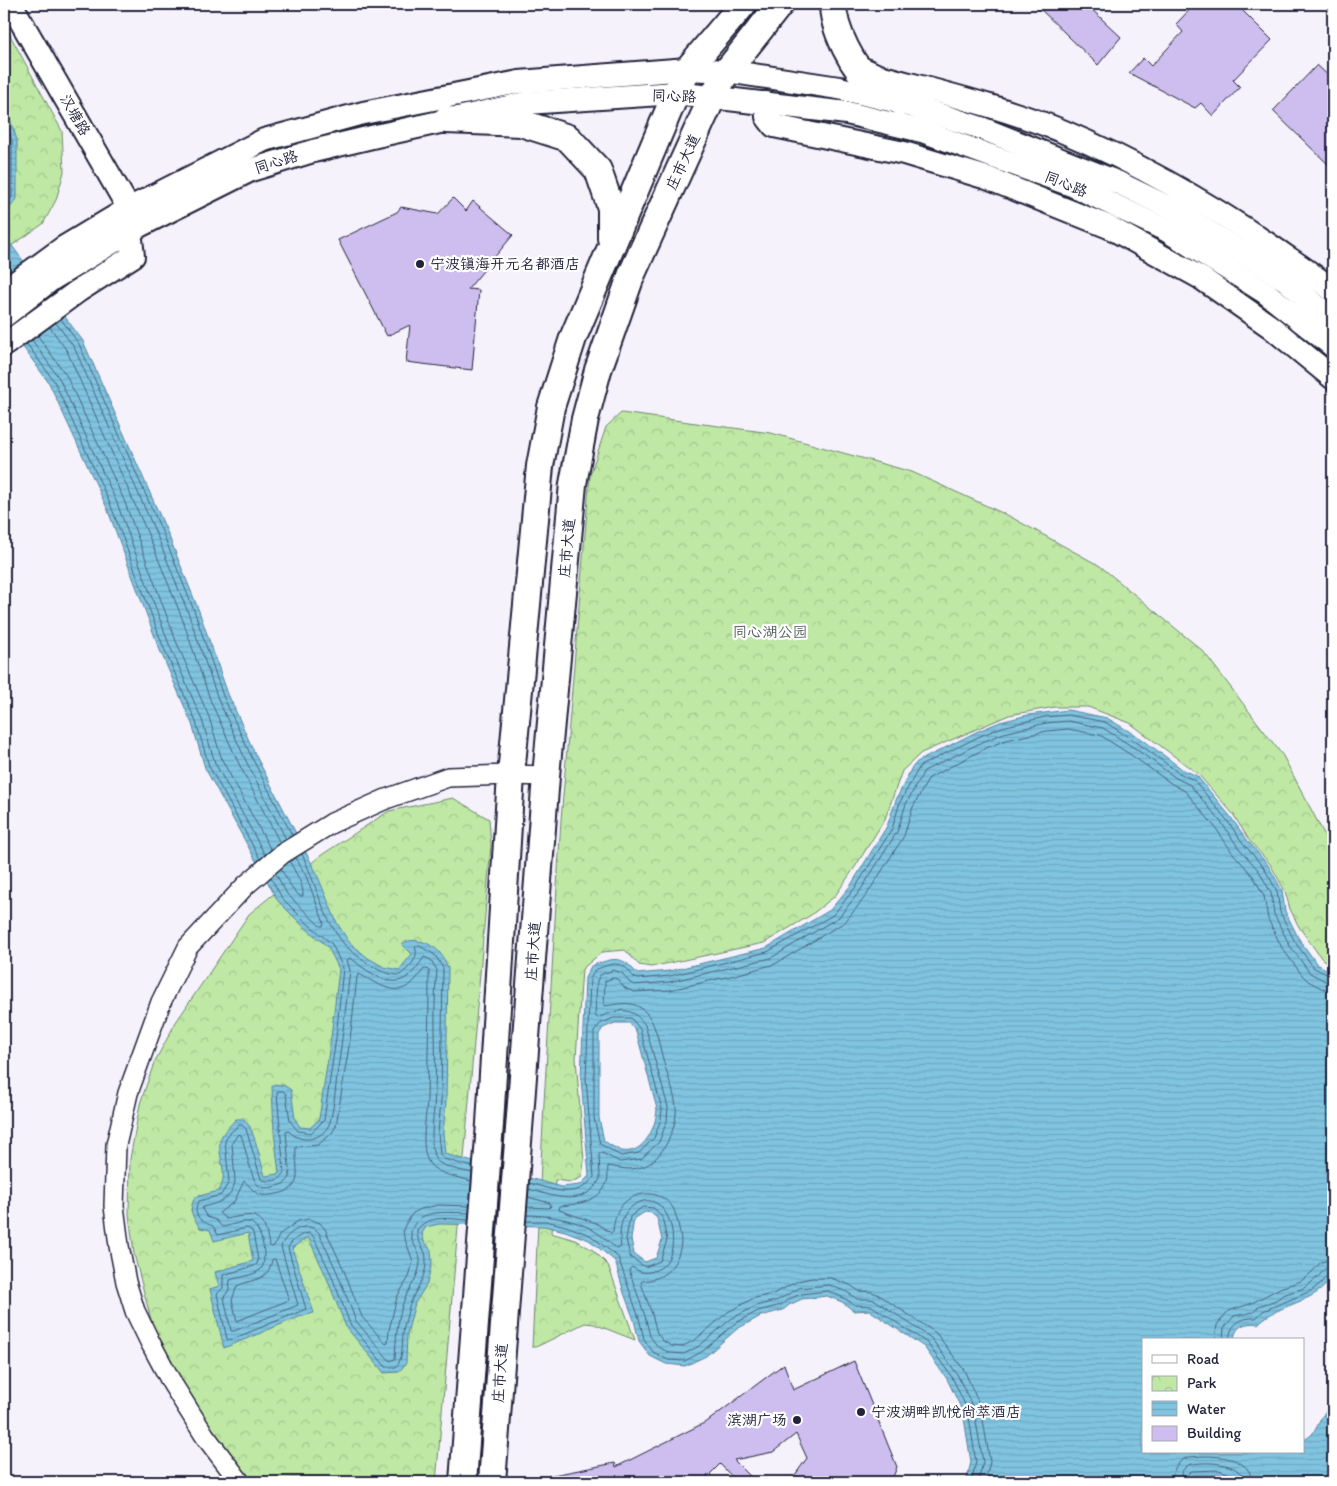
<svg xmlns="http://www.w3.org/2000/svg" width="1337" height="1486" viewBox="0 0 1337 1486" font-family="Itim,'LXGW WenKai TC',sans-serif">
	<style>
		.park { fill: url(#park-crowns); stroke: #708570 }
		.water { fill: url(#water-rules); stroke: #5a839e; fill-rule: evenodd }
		.lines { fill: none; stroke-linecap: round; stroke-linejoin: round }
		.shore { stroke: #48637d; stroke-width: 1 }
		.building { fill: #cebeef; stroke: #22223b }
		.minor-casing { stroke: #22223b; stroke-width: 22 }
		.tertiary-casing { stroke: #22223b; stroke-width: 26 }
		.secondary-casing { stroke: #22223b; stroke-width: 30 }
		.minor { stroke: #fff; stroke-width: 19 }
		.tertiary { stroke: #fff; stroke-width: 22 }
		.secondary { stroke: #fff; stroke-width: 26 }
		.poi-dot { fill: #22223b; stroke: #fff; stroke-width: 2 }
		.labels { text-anchor: middle; stroke-width: 4.5; stroke-linejoin: round; paint-order: stroke }
		.street-label { font-size: 15px; fill: #22223b; stroke: #fff }
		.poi-label { font-size: 15px; fill: #22223b; stroke: #fff; text-anchor: start }
		.park-label { font-size: 15px; fill: #515d5a; stroke: #fff }
	</style>
	<defs>
		<pattern id="park-crowns" width="20" height="18" patternUnits="userSpaceOnUse" patternTransform="scale(1.25)"><rect width="20" height="18" fill="#bee8a4"/><path d="M2 6a3 3 0 1 1 6 0M12 15a3 3 0 1 1 6 0" fill="none" stroke="#a3c78e"/></pattern>
		<pattern id="water-rules" width="6" height="5" patternUnits="userSpaceOnUse" patternTransform="scale(1.25)"><rect width="6" height="5" fill="#80c4e0"/><path d="M0 2.5h6" fill="none" stroke="#6ea8c1"/></pattern>
	</defs>
	<rect width="100%" height="100%" fill="#f5f2fc"/>
	<filter id="ink" filterUnits="userSpaceOnUse"><feTurbulence type="fractalNoise" baseFrequency=".02" numOctaves="2"/><feDisplacementMap in="SourceGraphic" scale="10" xChannelSelector="R" yChannelSelector="G"/><feConvolveMatrix kernelMatrix="1 2 1 2 8 2 1 2 1" color-interpolation-filters="sRGB"/></filter>
	<g filter="url(#ink)">
		<!-- park -->
		<g class="park">
			<path d="M4,24L62,131L64,172L56,200L43,224L4,251Z"/>
			<path d="M621,413L771,433L912,472L1009,516L1100,566L1203,651L1283,756L1333,851V966L1322,959L1299,927L1290,909L1285,891L1270,864L1249,840L1233,814L1198,774L1130,723L1088,707H1055L1009,715L921,753L902,771L885,819L855,867L835,896L811,915L764,943L651,967L639,965L625,950L602,952L582,969L576,1058L584,1161L582,1177L571,1182L555,1180L551,1233L575,1240L593,1250L608,1265L635,1340L594,1324L585,1323L536,1347H532L544,1103L561,820L590,475L606,427Z"/>
			<path d="M453,798L489,819L491,846L436,1482H244L211,1436L154,1331L134,1254L129,1214L130,1159L140,1104L154,1063L176,1022L249,914L320,856L389,811Z"/>
		</g>
		<!-- water -->
		<g class="water">
			<path d="M4,101L17,140V199L4,215Z"/>
			<path d="M4,235L83,341L168,534L199,611L228,694L256,756L316,872L337,923L349,942L368,958L384,967L399,970L412,954L402,944C412,936 433,943 440,953C443,957 446,963 448,968L446,1102L443,1133L445,1154L561,1187L580,1185L589,1176L581,1079L585,978L591,966C613,958 622,954 637,974L669,971L766,948L830,910L851,885L887,826L896,800L911,769L917,762L976,732L1000,722L1028,715L1068,710L1107,718L1142,739L1182,769L1197,776L1230,816L1247,840L1268,865L1282,890L1285,911L1299,939L1317,964L1333,973V1271C1325,1303 1278,1302 1258,1324C1245,1322 1235,1326 1234,1340H1143V1452H1303V1440C1315,1436 1317,1425 1323,1415C1326,1410 1330,1406 1333,1402V1475L1292,1482H1238L1218,1475H1193L1190,1482H966L971,1462L963,1412L947,1379L924,1347L869,1310L854,1311L842,1302L827,1296L802,1299L789,1305L783,1310L761,1316L737,1329L706,1356L685,1366L666,1364L650,1356L639,1341L634,1320L624,1293L615,1261L589,1240L565,1231L544,1226L439,1224L426,1227L422,1233L424,1241L431,1250L432,1262L427,1284L415,1303L407,1334L406,1363L399,1372L384,1373L346,1327L326,1276L308,1237L292,1248L314,1313L299,1317L224,1348L210,1289L219,1286L215,1272L253,1261L248,1233L214,1241L210,1230L200,1228C192,1215 188,1212 195,1197L219,1191C229,1173 218,1160 220,1141C221,1133 231,1125 236,1119H244L250,1127L255,1140L265,1176L279,1174L274,1132L272,1087L274,1084L285,1086L291,1090L295,1119L300,1127L310,1128L319,1119L331,1037L339,969L328,947L302,925L278,901L205,768L192,724L159,648L107,508L49,383L4,321ZM615,1023H629L636,1031L657,1109C656,1127 644,1155 622,1151C616,1149 609,1144 604,1141L599,1118V1034L603,1028ZM645,1212L651,1213L657,1218L662,1240L656,1258L645,1262L634,1254L631,1239L634,1219Z"/>
		</g>
		<g class="lines">
			<!-- shore -->
			<g class="shore">
				<path d="M4,117L12,141V197L4,208"/>
				<path d="M4,137L5,142L6,194L4,198"/>
				<path d="M61,319L79,344L164,536L195,613L223,696L252,758L292,835"/>
				<path d="M56,323L74,347L158,538L189,615L218,699L246,761L286,839"/>
				<path d="M50,327L67,351L151,541L182,618L211,702L239,764L280,843"/>
				<path d="M38,336L66,375L124,500L176,641L209,717L222,760L271,850"/>
				<path d="M32,340L59,378L117,503L169,644L202,720L215,763L265,855"/>
				<path d="M27,344L54,381L111,506L163,646L196,722L209,766L260,859"/>
				<path d="M302,854C316,883 323,919 344,944C351,952 363,960 372,966C380,971 390,975 400,975C408,969 420,958 415,947L418,945L435,955L443,968L441,1101L438,1133L440,1154L444,1159L472,1167"/>
				<path d="M281,869L293,890L300,896H303C304,885 295,872 290,862"/>
				<path d="M276,874L287,894L320,926H323L324,923L306,876L296,858"/>
				<path d="M271,878L282,898L306,922L332,944L343,968L336,1038L324,1120L311,1133L298,1131L290,1121L286,1094L283,1091H278L277,1093L284,1173C282,1181 268,1183 261,1179L246,1129L242,1125H239L230,1133L225,1141L229,1182L221,1195L199,1201C191,1215 201,1222 213,1226L218,1235L247,1228L251,1230L253,1233L258,1260L257,1264L254,1266L223,1275V1288L217,1294L227,1339L230,1340L306,1309L288,1248C290,1242 301,1233 309,1233L313,1236L331,1274L350,1324L386,1367H396C405,1357 401,1339 404,1326C407,1317 408,1307 412,1299C418,1286 427,1275 426,1259C426,1248 416,1242 417,1230C428,1214 451,1219 468,1220"/>
				<path d="M614,1018H631L640,1029L662,1109L661,1119L654,1138L639,1153L621,1156L600,1144L594,1118V1032L600,1024Z"/>
				<path d="M529,1183C553,1189 576,1201 594,1177L586,1079L590,979L595,970C605,966 617,960 626,968C631,972 631,977 638,979L670,976L767,952L833,915L855,888L892,829L900,802L920,766L978,737L1002,727L1045,717L1068,715L1105,722L1139,744L1179,773L1194,780L1226,819L1243,843L1264,868L1277,891L1280,912L1295,942L1314,968L1333,977"/>
				<path d="M529,1189C553,1196 584,1209 600,1179L599,1153H602L620,1162L641,1159L659,1142L667,1121L668,1107L645,1025C631,1005 618,1009 598,1018L595,1016L597,981L600,975L613,970L622,973L629,982L634,985L669,982L771,958L839,917L860,891L897,832L906,804L924,771L980,743L1004,733L1046,723L1068,721L1103,728L1136,749L1176,778L1190,785L1221,822L1238,847L1259,871L1271,893L1274,914L1290,946L1310,973L1327,982L1333,983"/>
				<path d="M469,1206L438,1205L421,1209L413,1213L406,1223L403,1230L404,1237L413,1261L409,1277L397,1297L389,1330L388,1342L386,1344L362,1317L343,1268L325,1229L320,1223L309,1219L298,1221L280,1234L274,1246L271,1247L269,1245C263,1211 256,1213 226,1219L219,1213L234,1202L244,1181C249,1184 252,1191 258,1194C264,1196 271,1195 277,1194C307,1189 294,1166 296,1147L318,1145L332,1133L336,1126L350,1040L357,977L359,974C373,981 395,998 411,984C416,980 420,974 424,969H427L429,971C429,1013 428,1056 427,1098C427,1116 419,1147 429,1163C437,1175 459,1177 471,1181"/>
				<path d="M527,1207L549,1208L551,1206L550,1203L528,1197"/>
				<path d="M643,1207L654,1208L662,1217L667,1240L660,1261L645,1267L630,1257L626,1239L630,1217Z"/>
				<path d="M469,1213C455,1213 427,1209 417,1221C401,1239 422,1247 420,1263C418,1278 411,1285 405,1298C397,1317 396,1339 395,1359L390,1361L356,1321L337,1272L319,1233C308,1218 285,1233 281,1247L298,1305L234,1331H231L224,1297L229,1290L230,1280C239,1277 253,1276 260,1270C269,1263 262,1224 249,1222C240,1221 230,1226 222,1227L216,1220L207,1217L202,1209L203,1207C219,1203 232,1199 235,1181L232,1143L238,1134L241,1135C245,1145 251,1179 258,1185C262,1189 268,1188 273,1187C281,1185 286,1184 290,1177L286,1132L289,1131C301,1145 324,1140 330,1122C334,1108 335,1091 337,1077C342,1041 346,1005 350,970L347,960L350,958C354,960 358,964 362,967C391,987 405,988 424,957L431,960L437,970C432,1016 438,1062 434,1108C433,1120 429,1150 436,1160C442,1167 463,1171 472,1173"/>
				<path d="M527,1215C547,1215 580,1220 596,1232C604,1237 610,1244 618,1249L621,1247C619,1234 620,1216 630,1208C669,1176 689,1258 656,1270C645,1274 641,1273 632,1267L629,1270L645,1316L650,1336L658,1347L670,1353L684,1354L699,1346L731,1319L756,1306L778,1300L799,1288L829,1285L847,1292L857,1299H869L875,1300L931,1338L957,1374L974,1410L983,1462L978,1482"/>
				<path d="M526,1221H546L566,1226L590,1235L618,1257L639,1318L644,1339L653,1352L668,1360L685,1361L703,1351L734,1324L758,1311L781,1305L787,1300L801,1294L828,1291L844,1298L855,1305L872,1306L927,1343L952,1377L968,1411L976,1462L971,1482"/>
				<path d="M275,1259L289,1300L237,1321L232,1300L237,1286C254,1278 268,1282 272,1260Z"/>
				<path d="M1215,1340L1217,1325L1228,1311L1250,1304L1280,1288L1301,1281L1311,1273L1321,1262L1333,1259"/>
				<path d="M1223,1340L1224,1328L1234,1316L1254,1312L1259,1306L1276,1300L1283,1295L1304,1288L1317,1278L1325,1269L1333,1266"/>
				<path d="M1229,1340C1230,1324 1241,1317 1256,1318L1263,1311L1311,1291L1321,1283L1328,1274L1333,1273"/>
				<path d="M985,1482L990,1462L981,1408L964,1370L936,1333L879,1295L872,1292L859,1291L850,1285L831,1278H812L798,1281L775,1293L752,1299L728,1312L695,1340L681,1347L672,1346L663,1341L657,1333L652,1314L641,1283L642,1281C665,1280 679,1264 681,1242C681,1236 679,1229 678,1223C676,1218 676,1213 673,1208C661,1188 631,1190 619,1209C615,1215 614,1224 613,1231L611,1233L596,1223L559,1210L560,1206C578,1204 600,1202 607,1182C609,1176 607,1171 608,1166C621,1168 629,1171 642,1167C662,1161 678,1127 676,1107C674,1091 667,1075 663,1059C658,1042 656,1019 641,1008C630,1000 615,1005 604,1006L605,981L613,978L617,979L625,988L634,992L670,990L735,975L775,964L845,922L866,896L904,836L913,807L929,778L984,749L1006,740L1047,731L1068,729L1100,735L1131,755L1172,784L1185,791L1215,827L1232,852L1253,876L1264,896L1268,919L1282,948L1302,975L1308,981L1323,989L1333,991"/>
				<path d="M1172,1482C1172,1473 1175,1464 1184,1459C1189,1456 1196,1457 1203,1456C1221,1456 1251,1458 1252,1482"/>
				<path d="M1179,1482L1182,1471L1188,1465C1203,1461 1243,1461 1244,1482"/>
				<path d="M1185,1482L1188,1474L1191,1471L1219,1470L1235,1476L1238,1482"/>
			</g>
		</g>
		<!-- building -->
		<g class="building">
			<path d="M1035,4H1086L1121,37L1098,65Z"/>
			<path d="M1195,4H1236L1272,40L1233,80L1240,87L1213,116L1201,103L1195,108L1129,73L1143,58L1151,66L1183,32L1176,24Z"/>
			<path d="M1317,65L1333,80V169L1273,111Z"/>
			<path d="M453,198L466,211L473,201L513,235L468,289L479,290L472,370L406,362L410,325L387,336L338,240L397,212L401,207L438,214Z"/>
			<path d="M854,1361L897,1467L891,1482H790L807,1458L796,1434L773,1452L734,1460L756,1482H737L720,1464L702,1482H548V1476L615,1463L616,1467L708,1421L784,1364L793,1390Z"/>
		</g>
		<g class="lines">
			<defs>
				<path id="minor" d="M240,1482L205,1436L173,1385L150,1342L135,1311L126,1282L119,1246L114,1206L116,1145L128,1093L161,1002L188,947L246,885L282,854L332,823L386,799L448,777L511,775L546,776"/>
				<g id="tertiary">
					<path d="M11,4L136,221"/>
					<path d="M859,67L876,75C938,92 1003,107 1062,131C1138,163 1210,204 1278,251C1297,264 1316,276 1333,291"/>
					<path d="M766,103L767,117L774,126L904,153L987,178L1109,227L1201,278L1271,327L1333,378"/>
					<path d="M4,291L63,248L128,209L264,140L363,113L519,82L688,69L727,71L839,88L903,103L981,128L1119,183L1174,210L1286,280L1333,320"/>
					<path d="M4,316L52,279L139,226L251,170L313,151L376,136L526,103L676,93L847,113L922,131L1074,186L1166,230L1266,293L1333,346"/>
					<path d="M4,345L78,291L133,256L130,231"/>
				</g>
				<g id="secondary">
					<path d="M833,4C833,29 853,69 873,85C882,92 893,97 903,103"/>
					<path d="M446,120L521,123L568,138L598,170L611,208V238"/>
					<path d="M463,1482L490,1124L511,775L540,466L551,407L573,338L676,93L688,69L743,4"/>
					<path d="M492,1482L546,776L573,484L585,419L598,370L631,276L712,98L727,71L780,4"/>
				</g>
			</defs>
			<!-- minor casing -->
			<use href="#minor" class="minor-casing"/>
			<!-- tertiary casing -->
			<use href="#tertiary" class="tertiary-casing"/>
			<!-- secondary casing -->
			<use href="#secondary" class="secondary-casing"/>
			<!-- minor -->
			<use href="#minor" class="minor"/>
			<!-- tertiary -->
			<use href="#tertiary" class="tertiary"/>
			<!-- secondary -->
			<use href="#secondary" class="secondary"/>
		</g>
	</g>
	<!-- markers -->
	<g class="poi-dot">
		<circle cx="420" cy="264" r="5"/>
		<circle cx="861" cy="1412" r="5"/>
		<circle cx="797" cy="1420" r="5"/>
	</g>
	<g class="labels">
		<!-- street labels -->
		<g class="street-label">
			<text transform="translate(674 96) rotate(2)" y="5">同心路</text>
			<text transform="translate(75 115) rotate(60)" y="5">汉塘路</text>
			<text transform="translate(276 162) rotate(-18)" y="5">同心路</text>
			<text transform="translate(683 162) rotate(-65)" y="5">庄市大道</text>
			<text transform="translate(1066 184) rotate(22)" y="5">同心路</text>
			<text transform="translate(567 548) rotate(-85)" y="5">庄市大道</text>
			<text transform="translate(533 951) rotate(-86)" y="5">庄市大道</text>
			<text transform="translate(500 1373) rotate(-86)" y="5">庄市大道</text>
		</g>
		<!-- poi labels -->
		<g class="poi-label">
			<text x="430" y="269">宁波镇海开元名都酒店</text>
			<text x="871" y="1417">宁波湖畔凯悦尚萃酒店</text>
			<text x="787" y="1425" text-anchor="end">滨湖广场</text>
		</g>
		<!-- park labels -->
		<g class="park-label">
			<text x="770" y="637">同心湖公园</text>
		</g>
	</g>
	<!-- margin -->
	<rect width="1337" height="1486" fill="none" stroke="#fff" stroke-width="20"/>
	<rect x="10" y="10" width="1317" height="1466" fill="none" stroke="#22223b" stroke-width="2" filter="url(#ink)"/>
	<!-- legend -->
	<rect x="1142" y="1338" width="162" height="115" fill="#ffffff" stroke="#a7a7b1"/>
	<rect x="1152" y="1355" width="25" height="8" fill="#ffffff" stroke="#a7a7b1"/>
	<text x="1187" y="1364" font-size="15" fill="#22223b">Road</text>
	<rect x="1152" y="1376" width="25" height="15" fill="url(#park-crowns)" stroke="#a7a7b1"/>
	<text x="1187" y="1388" font-size="15" fill="#22223b">Park</text>
	<rect x="1152" y="1401" width="25" height="15" fill="url(#water-rules)" stroke="#a7a7b1"/>
	<text x="1187" y="1414" font-size="15" fill="#22223b">Water</text>
	<rect x="1152" y="1426" width="25" height="15" fill="#cebeef" stroke="#a7a7b1"/>
	<text x="1187" y="1438" font-size="15" fill="#22223b">Building</text>
</svg>
